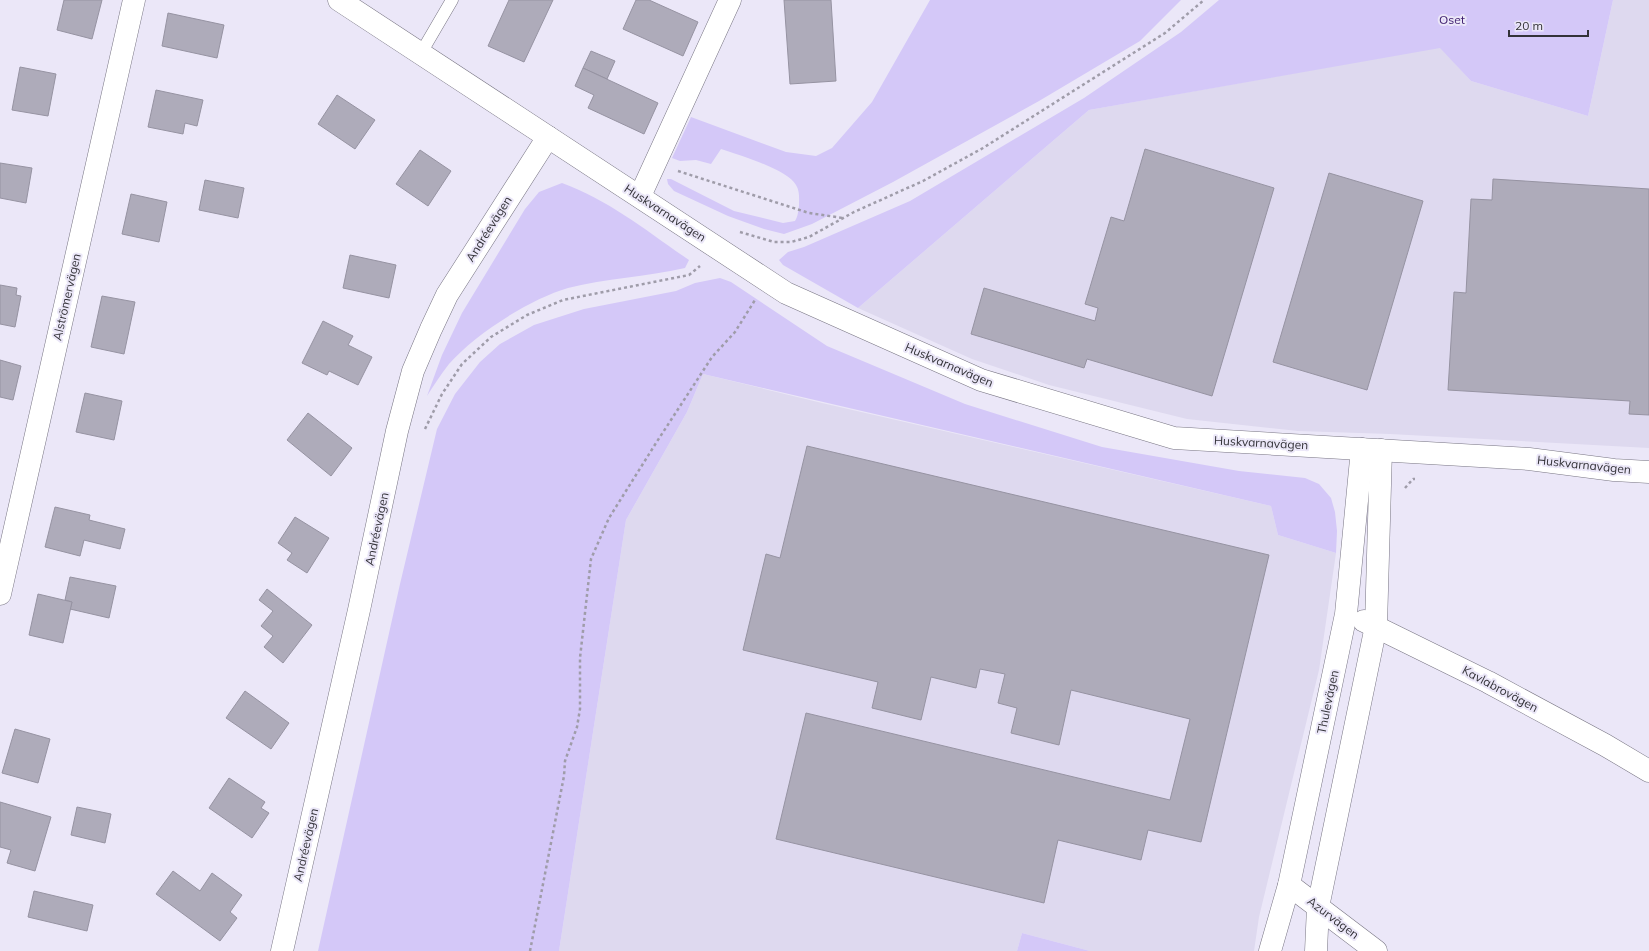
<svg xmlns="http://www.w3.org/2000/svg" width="1649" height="951" viewBox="0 0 1649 951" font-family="Mulish,sans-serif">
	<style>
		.built { fill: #ded9ef }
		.green { fill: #d4c8f8 }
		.building { fill: #aeabba; stroke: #9693a2 }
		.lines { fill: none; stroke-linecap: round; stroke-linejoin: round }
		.service-casing { stroke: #787583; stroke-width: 13 }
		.minor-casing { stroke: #787583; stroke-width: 23 }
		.tertiary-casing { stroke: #787583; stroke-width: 23 }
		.path { stroke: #9f9ca9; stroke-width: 2.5; stroke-dasharray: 3 3; stroke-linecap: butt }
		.service { stroke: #fff; stroke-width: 12 }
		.minor { stroke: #fff; stroke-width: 22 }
		.tertiary { stroke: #fff; stroke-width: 22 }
		.labels { text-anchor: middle; stroke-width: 4; stroke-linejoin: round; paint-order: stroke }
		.park-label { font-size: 12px; fill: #3c1c6d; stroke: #ebe7f8 }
		.street-label { font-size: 12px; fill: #333238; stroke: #ebe7f8 }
	</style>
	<rect width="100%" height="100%" fill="#ebe7f8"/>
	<!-- built -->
	<g class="built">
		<path d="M1613,0H1649V448L1390,434L1298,431L1187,419L1049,385L972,359L858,308L1089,110L1440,47L1471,81L1588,116Z"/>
		<path d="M703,374L822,403L1271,506L1278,535L1336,553L1319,670L1259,917L1254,951H1090L1022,933L1017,951H559L626,520L687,412Z"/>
	</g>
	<!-- green -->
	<g class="green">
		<path d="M930,0H1181L1140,41L1039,101L893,182L812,224L784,234L764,229L728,216L674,191L668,184L667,179H671L734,211L783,223L795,221C798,216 798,212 799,206C799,200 800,191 796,185C787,169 739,155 721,149L711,164L696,160L680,161L672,158L691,117L786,152L816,156L832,148L872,102Z"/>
		<path d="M1219,0H1613L1588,116L1471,81L1440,48L1089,110L858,308L783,265L779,260L788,252L804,247L910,201L1084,98L1181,32Z"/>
		<path d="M562,183C609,200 648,232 689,260L685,268C646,277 606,278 568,288C530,299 475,334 449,364C441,374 434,385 427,396L442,355L462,313L525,209L539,192Z"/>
		<path d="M720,278L731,282L827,346L965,404L1102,447L1239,471L1305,478L1319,484L1331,498L1335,512L1337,531L1336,553L1278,535L1271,506L703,374L687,412L626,520L559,951H318L400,584L437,429L455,394L480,362L500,344L534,325L584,309L676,291L695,283Z"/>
		<path d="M1022,933L1090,951H1017Z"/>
	</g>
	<!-- building -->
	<g class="building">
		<path d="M64,0H102L92,39L57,30Z"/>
		<path d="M509,0H553L524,62L488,46Z"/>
		<path d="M636,0H649L698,22L683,56L623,29Z"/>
		<path d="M784,0H831L836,81L790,84Z"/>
		<path d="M168,13L224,25L217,58L162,46Z"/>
		<path d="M591,51L615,61L607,79L583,68Z"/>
		<path d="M20,67L56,74L48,116L12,110Z"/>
		<path d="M583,68L658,103L644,134L588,108L594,95L575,86Z"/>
		<path d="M156,90L203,100L197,126L185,123L183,134L148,127Z"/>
		<path d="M337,95L375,120L355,149L318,124Z"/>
		<path d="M1145,149L1274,188L1212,396L1087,359L1084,368L971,334L984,288L1095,321L1098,308L1085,304L1111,217L1124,221Z"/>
		<path d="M420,150L451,171L428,206L396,184Z"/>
		<path d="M0,163L32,168L26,203L0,198Z"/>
		<path d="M1329,173L1423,201L1367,390L1273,362Z"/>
		<path d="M1493,179L1649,189V415L1629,414L1630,401L1448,390L1454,292L1466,293L1471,199L1492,200Z"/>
		<path d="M205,180L244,188L238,218L199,210Z"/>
		<path d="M131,194L167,202L159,242L122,234Z"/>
		<path d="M350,255L396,265L389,298L343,288Z"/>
		<path d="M0,285L17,288L16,295L21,296L15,327L0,324Z"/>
		<path d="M102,296L135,302L124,354L91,347Z"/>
		<path d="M323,321L353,336L348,345L372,357L358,385L329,371L327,375L302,363Z"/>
		<path d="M0,360L21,366L13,400L0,397Z"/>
		<path d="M85,393L122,401L114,440L76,432Z"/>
		<path d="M308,413L352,448L331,476L287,440Z"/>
		<path d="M807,446L1269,555L1201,842L1148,830L1141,860L1058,840L1044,903L776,839L806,713L1170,800L1190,719L1071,690L1059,745L1011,733L1017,708L998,703L1005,674L980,669L976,688L931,677L921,720L872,708L878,682L743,650L766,554L780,558Z"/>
		<path d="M55,507L90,515L89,520L125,529L120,549L84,540L80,556L45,547Z"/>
		<path d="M295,517L329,538L307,573L287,560L292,553L278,543Z"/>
		<path d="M70,577L116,586L109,618L70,609L72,602L65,600Z"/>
		<path d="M267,589L312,625L283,663L264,647L273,636L261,626L273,611L259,600Z"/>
		<path d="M38,594L72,602L63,643L29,635Z"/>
		<path d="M245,691L289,723L271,749L226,718Z"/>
		<path d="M15,729L50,739L38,783L2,773Z"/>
		<path d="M229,778L265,802L261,808L269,813L252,838L209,808Z"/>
		<path d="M0,802L51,817L35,871L7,863L11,850L0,847Z"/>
		<path d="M77,807L111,814L105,843L71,835Z"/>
		<path d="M173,871L200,891L212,873L242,895L230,912L237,918L220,941L156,894Z"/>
		<path d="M34,891L93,905L87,931L28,917Z"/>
	</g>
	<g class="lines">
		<defs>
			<path id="service" d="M421,53L452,0"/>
			<g id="minor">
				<path d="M640,196L730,0"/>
				<path d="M0,594L134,0"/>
				<path d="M1364,621L1488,682L1605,745L1649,771"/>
				<path d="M1289,885L1376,951"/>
				<path d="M282,951L359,610L397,431L413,371L431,329L447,295L548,137"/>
				<path d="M1270,951L1289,885L1346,614L1362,449"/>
				<path d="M1316,951L1318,907L1376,626L1381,450"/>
			</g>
			<path id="tertiary" d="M339,0L786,293L981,380L1174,438L1529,459L1614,470L1649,472"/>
		</defs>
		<!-- service casing -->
		<use href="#service" class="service-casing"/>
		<!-- minor casing -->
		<use href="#minor" class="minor-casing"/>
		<!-- tertiary casing -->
		<use href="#tertiary" class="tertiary-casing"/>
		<!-- path -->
		<g class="path">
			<path d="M678,171L809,213L843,218"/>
			<path d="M740,232L774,242H791L809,237L854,212L923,181L983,148L1165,33L1204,0"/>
			<path d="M425,429L442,394L462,364L491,337L527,315L563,300L689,275L700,266"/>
			<path d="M1405,488L1413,479H1415"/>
			<path d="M530,951L564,776L565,761L577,727L580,709V658L591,559L609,518L656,443L712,357L735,332L755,300"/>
		</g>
		<!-- service -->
		<use href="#service" class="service"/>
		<!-- minor -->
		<use href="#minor" class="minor"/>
		<!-- tertiary -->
		<use href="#tertiary" class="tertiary"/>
	</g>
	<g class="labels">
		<!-- park labels -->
		<g class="park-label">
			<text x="1452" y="24">Oset</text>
		</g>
		<!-- street labels -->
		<g class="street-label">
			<text transform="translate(665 213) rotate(33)" y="4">Huskvarnavägen</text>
			<text transform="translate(489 229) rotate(-58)" y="4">Andréevägen</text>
			<text transform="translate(67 297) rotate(-77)" y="4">Alströmervägen</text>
			<text transform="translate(949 365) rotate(23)" y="4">Huskvarnavägen</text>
			<text transform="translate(1261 443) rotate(3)" y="4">Huskvarnavägen</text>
			<text transform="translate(1584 465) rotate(6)" y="4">Huskvarnavägen</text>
			<text transform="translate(377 529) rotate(-78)" y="4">Andréevägen</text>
			<text transform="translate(1500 689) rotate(28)" y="4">Kavlabrovägen</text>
			<text transform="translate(1328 702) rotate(-78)" y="4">Thulevägen</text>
			<text transform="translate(306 845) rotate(-77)" y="4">Andréevägen</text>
			<text transform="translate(1333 918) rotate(37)" y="4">Azurvägen</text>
		</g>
	</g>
	<!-- scale -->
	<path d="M1509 30v6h79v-6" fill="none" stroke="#333238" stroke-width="2"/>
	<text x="1515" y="30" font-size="12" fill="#333238" stroke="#ebe7f8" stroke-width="3" paint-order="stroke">20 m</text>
</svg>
